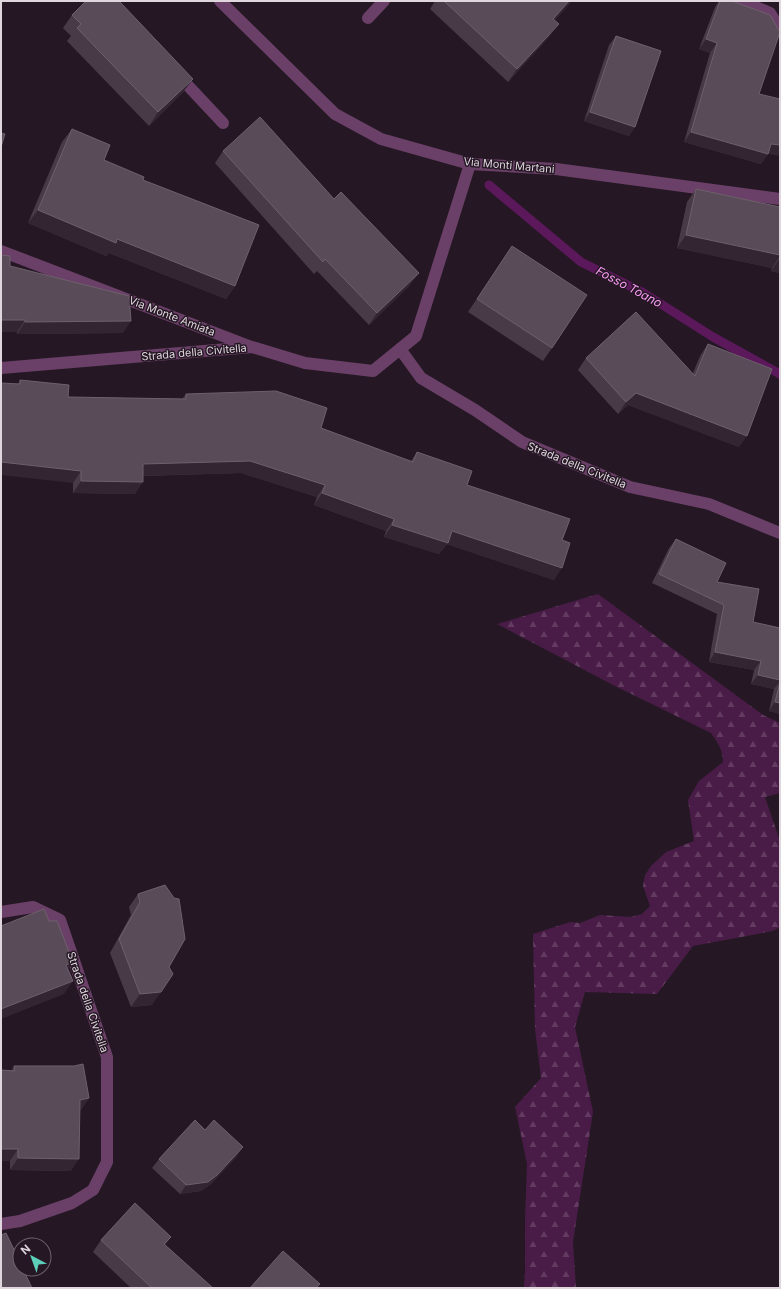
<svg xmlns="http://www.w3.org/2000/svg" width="781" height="1289" viewBox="0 0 781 1289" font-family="Inter,sans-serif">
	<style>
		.forest { fill: url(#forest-firs) }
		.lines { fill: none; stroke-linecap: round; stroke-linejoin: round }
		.stream { stroke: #5b185a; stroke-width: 9 }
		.minor { stroke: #6b4068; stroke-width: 12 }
		.wall { fill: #483a46 }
		.shaded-wall { fill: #332532 }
		.building { fill: #594b57; stroke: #6e606c }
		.labels { text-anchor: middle; stroke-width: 3; stroke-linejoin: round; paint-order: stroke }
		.street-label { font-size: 11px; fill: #dfd6de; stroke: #251824 }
		.water-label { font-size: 12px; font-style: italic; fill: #fd9df7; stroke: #251824 }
	</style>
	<defs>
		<pattern id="forest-firs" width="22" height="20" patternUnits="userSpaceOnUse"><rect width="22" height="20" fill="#491b47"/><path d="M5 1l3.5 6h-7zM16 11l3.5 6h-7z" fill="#633b61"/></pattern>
	</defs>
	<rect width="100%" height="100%" fill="#251824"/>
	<!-- forest -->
	<path class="forest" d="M598,594L763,715L780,723V793L765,797L780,841V927L773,931L693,946L657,994L585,992L575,1027L593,1112L573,1242L576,1288H524L525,1272V1219L527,1164L515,1107L541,1078L535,1029L533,934L570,922L580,923L600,915L631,917L642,914L650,906L643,886L645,875L651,866L666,852L694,841L688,800L699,781L723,762C723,750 718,743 711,733L613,685L497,624Z"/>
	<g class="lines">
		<!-- stream -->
		<path class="stream" d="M489,185L581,262L642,292L713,337L780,374"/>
		<!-- minor -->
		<g class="minor">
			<path d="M220,1L335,114L381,139L470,164L556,169L780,199"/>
			<path d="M742,1L770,13L780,30"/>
			<path d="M368,18L384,1"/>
			<path d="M178,75L223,123"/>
			<path d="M1,251L249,346"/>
			<path d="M400,349L421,378L475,410L522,442L630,487L709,504L780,533"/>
			<path d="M1,368L252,347L305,363L373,371L416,336L470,164"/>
			<path d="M1,912L33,907L60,920L107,1057V1162L93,1190L72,1203L20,1221L1,1224"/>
		</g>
	</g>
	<!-- wall -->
	<g class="wall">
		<path d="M435,1H572L555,20L549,37L508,82L430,9Z"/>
		<path d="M719,1H732L759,94L768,154L761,164L684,142L710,53L699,49L715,7Z"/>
		<path d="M72,15L193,79L183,92L149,126L67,41L71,36L63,28Z"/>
		<path d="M616,36L635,127L629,136L584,121L609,45Z"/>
		<path d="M72,129L104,160L143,180L235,286L226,299L109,253L106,256L28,223L62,142Z"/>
		<path d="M223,151L410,285L369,325L317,271L314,274L215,163Z"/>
		<path d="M696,189L780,207V273L771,271L772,268L677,248L687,202Z"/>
		<path d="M512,246L552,348L543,361L468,312Z"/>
		<path d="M10,266L123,333L17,334Z"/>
		<path d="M708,344L739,447L628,405L618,414L578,370L586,358L693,373L700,356Z"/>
		<path d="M20,380L68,397L182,399L186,394L321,428L411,461L417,452L467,485L562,540L554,580L447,544L439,554L384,537L386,531L314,505L317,497L241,473L143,476L135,494L73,493V483L18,384Z"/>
		<path d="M676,539L717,582L753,622L780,628V714L769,711L774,689L751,684L754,670L709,662L717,614L652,583L669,548Z"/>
		<path d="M138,894L169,967L152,1005L131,1007L110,953L131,915L129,907Z"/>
		<path d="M14,1066L89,1098L81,1110H80L71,1171L10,1170V1161H1V1070L11,1071Z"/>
		<path d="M205,1130L237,1156L211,1184L201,1191L180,1194L152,1168L159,1159Z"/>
		<path d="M171,1237L165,1245L213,1288H131L93,1252L101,1240Z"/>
	</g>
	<!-- shaded-wall -->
	<g class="shaded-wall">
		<path d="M569,1H572L544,32L553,19Z"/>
		<path d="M559,24L549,37L508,82L517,69Z"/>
		<path d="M706,39L717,43L710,53L699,49Z"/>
		<path d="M193,79L183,92L149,126L158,112Z"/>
		<path d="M590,112L635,127L629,136L584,121Z"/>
		<path d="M691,132L780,145V156L768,154L761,164L684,142Z"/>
		<path d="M38,210L117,239L235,286L226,299L109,253L106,256L28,223Z"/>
		<path d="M686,235L780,255V256L772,268L677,248Z"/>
		<path d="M780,258V273L771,271Z"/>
		<path d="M419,273L410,285L369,325L377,313Z"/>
		<path d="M1,320H25L17,332H1Z"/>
		<path d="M131,321L123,333L17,334L25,322Z"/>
		<path d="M636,393L747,436L739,447L628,405L618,414L626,402Z"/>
		<path d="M250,461L325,485L317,497L241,473L135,476L143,464Z"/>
		<path d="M1,462L81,471L73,483L1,475Z"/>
		<path d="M81,481L143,482L135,494L73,493Z"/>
		<path d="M322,493L394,519L386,531L314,505Z"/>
		<path d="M392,525L452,531L562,568L554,580L447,544L439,554L384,537Z"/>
		<path d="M715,652L761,661L754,670L709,662Z"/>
		<path d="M758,675L780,680V681L774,689L751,684Z"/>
		<path d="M775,702L780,703V714L769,711Z"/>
		<path d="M73,962L64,975L66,965Z"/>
		<path d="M73,981L64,994L1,1019V1009Z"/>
		<path d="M161,992L152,1005L131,1007L140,994Z"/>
		<path d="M89,1098L81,1110L72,1112L80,1100Z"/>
		<path d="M243,1147L237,1156L211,1184L201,1191L180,1194L186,1185Z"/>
		<path d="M1,1149H18L10,1161H1Z"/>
		<path d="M18,1158L79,1159L71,1171L10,1170Z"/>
	</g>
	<!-- building -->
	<g class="building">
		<path d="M86,1H119L193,79L158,112L77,28L81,24L72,15Z"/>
		<path d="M444,1H569L553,19L559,24L517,69Z"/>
		<path d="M720,1H732L770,15L780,32L759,94L780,99V145L771,144L768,154L691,132L717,43L706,39Z"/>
		<path d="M616,36L661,51L635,127L590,112Z"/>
		<path d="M260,117L334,199L341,192L419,273L377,313L325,259L323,262L223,151Z"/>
		<path d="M72,129L110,145L104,160L144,177L143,180L259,225L235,286L117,239L116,243L38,210Z"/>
		<path d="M1,133L5,134L1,147Z"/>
		<path d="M696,189L780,207V255L686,235Z"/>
		<path d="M512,246L587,295L552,348L477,299Z"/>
		<path d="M1,255L10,256V266L129,296L131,321L25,322V320H1Z"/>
		<path d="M636,312L695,376L708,344L772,369L747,436L636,393L626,402L586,358Z"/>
		<path d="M20,380L69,385L68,397L186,399V394L276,391L327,408L321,428L413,462L417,452L472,471L467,485L570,519L562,540L570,543L562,568L452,531L448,543L392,525L394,519L322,493L325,485L250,461L143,464V482L81,481V471L1,462V383L20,384Z"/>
		<path d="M676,539L726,563L717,582L759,589L753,622L780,628V680L758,675L761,661L715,652L724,605L659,574Z"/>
		<path d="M780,683V703L775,702Z"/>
		<path d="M165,885L174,898L179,899L185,939L169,967L173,974L161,992L140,994L119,939L140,902L138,894Z"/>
		<path d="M44,909L49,921H57L73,962L66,965L73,981L1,1009V926Z"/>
		<path d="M83,1064L89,1098L80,1100L79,1159L18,1158V1149H1V1070L15,1071L14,1066H74Z"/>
		<path d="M195,1120L205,1130L214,1120L243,1147L217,1175L208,1182L186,1185L159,1159Z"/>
		<path d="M135,1203L171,1237L164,1244L213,1288H152L101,1240Z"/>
		<path d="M6,1233L20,1262V1269H23L32,1288H1V1235Z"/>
		<path d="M283,1251L320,1284L316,1288H250Z"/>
	</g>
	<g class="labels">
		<!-- street labels -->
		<g class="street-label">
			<text transform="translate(509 165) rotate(5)" y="4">Via Monti Martani</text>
			<text transform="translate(172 316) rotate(21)" y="4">Via Monte Amiata</text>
			<text transform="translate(194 352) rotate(-5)" y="4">Strada della Civitella</text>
			<text transform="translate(577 465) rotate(22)" y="4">Strada della Civitella</text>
			<text transform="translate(88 1002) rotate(71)" y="4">Strada della Civitella</text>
		</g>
		<!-- water labels -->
		<g class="water-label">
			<text transform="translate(629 287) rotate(28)" y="4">Fosso Toano</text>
		</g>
	</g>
	<!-- border -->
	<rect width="781" height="1289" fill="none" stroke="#dfd6de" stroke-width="4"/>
	<!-- north arrow -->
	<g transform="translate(32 1257) rotate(319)"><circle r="19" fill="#251824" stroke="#6f646e"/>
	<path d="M0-3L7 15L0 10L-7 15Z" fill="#5dceb9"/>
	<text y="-6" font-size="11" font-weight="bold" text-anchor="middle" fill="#dfd6de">N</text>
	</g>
</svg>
